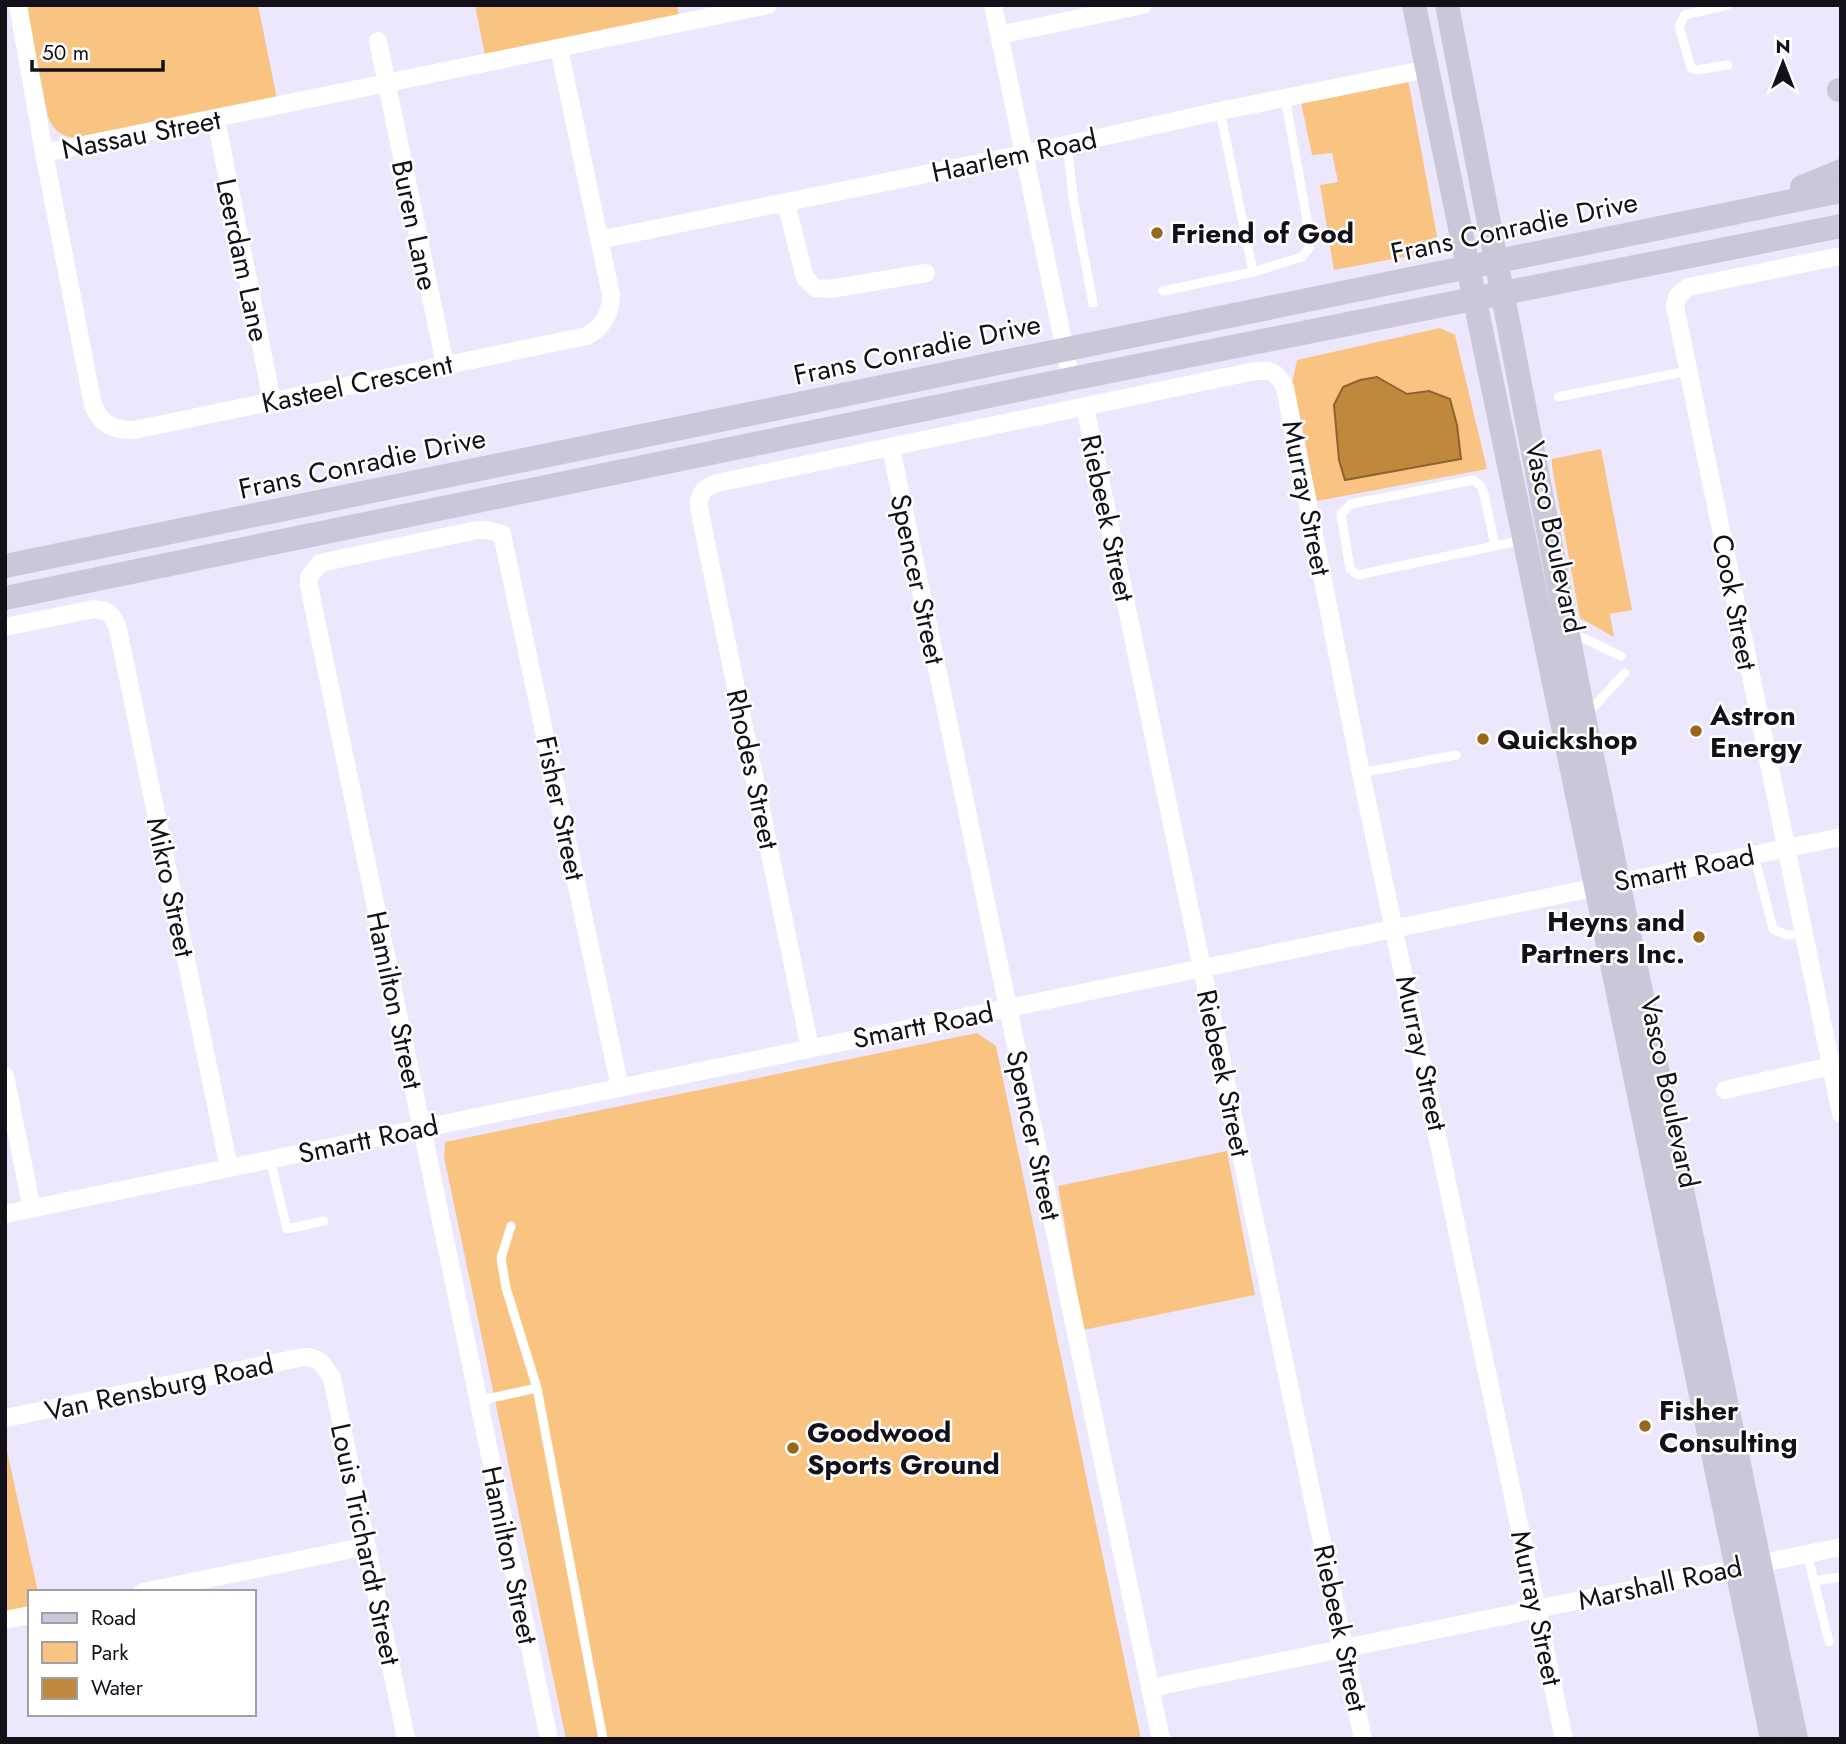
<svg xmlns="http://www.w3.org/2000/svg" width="1846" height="1744" viewBox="0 0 1846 1744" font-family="Jost,sans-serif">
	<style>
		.green { fill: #f9c481 }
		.water { fill: #be883d; stroke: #8b6432; stroke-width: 2 }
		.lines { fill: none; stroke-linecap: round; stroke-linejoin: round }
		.service { stroke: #fff; stroke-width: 9 }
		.minor { stroke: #fff; stroke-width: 18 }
		.secondary { stroke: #ccc6d9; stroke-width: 24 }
		.poi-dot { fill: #99671a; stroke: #fff; stroke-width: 2.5 }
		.labels { text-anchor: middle; stroke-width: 5; stroke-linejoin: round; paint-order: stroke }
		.street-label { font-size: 28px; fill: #13101a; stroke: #fff }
		.poi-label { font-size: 28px; font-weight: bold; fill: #13101a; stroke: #fff; text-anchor: start }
	</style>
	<rect width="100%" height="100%" fill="#ede7fe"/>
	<!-- green -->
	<g class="green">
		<path d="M26,5H258L277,99L73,138C60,135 53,130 48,117Z"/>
		<path d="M475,5H677L679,15L485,56Z"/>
		<path d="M1408,79L1437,236L1425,253L1334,270L1320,185L1338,182L1332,153L1312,155L1300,97Z"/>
		<path d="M1440,328L1455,335L1487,469L1317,501L1292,384L1297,360Z"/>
		<path d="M1601,449L1632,610L1610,614L1614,637L1580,618L1552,467V459Z"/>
		<path d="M977,1033L996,1046L1141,1739H566L444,1157L445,1142Z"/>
		<path d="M1227,1151L1255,1295L1083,1330L1058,1186Z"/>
		<path d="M5,1442L38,1592H30V1608L5,1613Z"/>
	</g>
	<!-- water -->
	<path class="water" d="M1377,377L1407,394L1429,391L1450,399L1457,425L1461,459L1345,480L1339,460L1334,405L1343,387L1360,380Z"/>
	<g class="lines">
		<!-- service -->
		<g class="service">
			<path d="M1727,5L1685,15L1679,26L1691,68L1697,70L1728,65"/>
			<path d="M1220,111L1253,272L1302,257L1309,248V231L1285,97"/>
			<path d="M1067,144L1074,204L1093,303"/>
			<path d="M1163,291L1253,272"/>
			<path d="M1558,397L1688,371"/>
			<path d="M1495,546L1484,494L1481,486L1473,480L1351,504L1341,514L1350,569L1358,575L1523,540"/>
			<path d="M1570,632L1621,656"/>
			<path d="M1586,715L1625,673"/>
			<path d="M1361,773L1456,755"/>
			<path d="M1754,855L1773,929L1787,935L1803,933"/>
			<path d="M270,1159L287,1229L324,1221"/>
			<path d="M537,1388L603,1739"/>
			<path d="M478,1401L537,1388L506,1288L501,1258L511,1226"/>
			<path d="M1807,1553L1829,1642"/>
			<path d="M1814,1581L1841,1577"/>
		</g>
		<!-- minor -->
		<g class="minor">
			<path d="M18,5L44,153L768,5"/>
			<path d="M993,5L1071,379"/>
			<path d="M999,35L1143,5"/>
			<path d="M378,41L445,365"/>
			<path d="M216,119L272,401"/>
			<path d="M44,153L93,405C100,423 114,431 134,430L587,336C604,326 611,313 611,295L559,48"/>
			<path d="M786,203L805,278L815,288L830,289L926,273"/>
			<path d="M599,240L1024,154L1220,111L1428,69"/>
			<path d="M1841,256L1688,287L1677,297L1675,306L1841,1114"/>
			<path d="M1085,407L1363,1739"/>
			<path d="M891,448L1161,1739"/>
			<path d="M5,627L94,609C110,611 113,615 118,629L229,1168"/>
			<path d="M810,1048L699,508C698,495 704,487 717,483L1250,372C1269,369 1277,370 1285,388L1361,773L1564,1739"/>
			<path d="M5,1076L32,1209"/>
			<path d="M1725,1090L1831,1066"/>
			<path d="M5,1214L1841,837"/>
			<path d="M5,1418L304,1357C319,1356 324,1366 332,1378L406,1739"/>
			<path d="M143,1592L367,1546"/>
			<path d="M5,1620L30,1615"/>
			<path d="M1150,1688L1841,1547"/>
			<path d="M549,1739L309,586V577L320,563L477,530H487L502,534L620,1088"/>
		</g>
		<!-- secondary -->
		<g class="secondary">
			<path d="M1414,5L1772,1739"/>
			<path d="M1447,5L1584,717L1796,1739"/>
			<path d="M1839,90H1841"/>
			<path d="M1802,187L1841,171"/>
			<path d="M5,566L1841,191"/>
			<path d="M5,598L1071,379L1841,226"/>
		</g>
	</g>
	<!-- markers -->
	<g class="poi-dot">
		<circle cx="1157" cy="233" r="7"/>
		<circle cx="1696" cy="731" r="7"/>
		<circle cx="1483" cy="739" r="7"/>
		<circle cx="1699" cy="937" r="7"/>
		<circle cx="1645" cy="1426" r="7"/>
		<circle cx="793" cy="1448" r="7"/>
	</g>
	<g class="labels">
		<!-- street labels -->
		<g class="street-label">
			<text transform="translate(141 134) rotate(-11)" y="10">Nassau Street</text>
			<text transform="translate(1014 155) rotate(-12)" y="10">Haarlem Road</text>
			<text transform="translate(415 225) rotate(78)" y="10">Buren Lane</text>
			<text transform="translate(1514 227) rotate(-12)" y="10">Frans Conradie Drive</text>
			<text transform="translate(243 260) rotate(78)" y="10">Leerdam Lane</text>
			<text transform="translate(917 349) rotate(-12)" y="10">Frans Conradie Drive</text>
			<text transform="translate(357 383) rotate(-12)" y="10">Kasteel Crescent</text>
			<text transform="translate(362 463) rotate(-12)" y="10">Frans Conradie Drive</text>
			<text transform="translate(1307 498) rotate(79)" y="10">Murray Street</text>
			<text transform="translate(1108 518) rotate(78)" y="10">Riebeek Street</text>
			<text transform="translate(1555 537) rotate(78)" y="10">Vasco Boulevard</text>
			<text transform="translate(918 579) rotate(78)" y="10">Spencer Street</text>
			<text transform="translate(1735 602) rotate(79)" y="10">Cook Street</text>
			<text transform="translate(753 769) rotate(78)" y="10">Rhodes Street</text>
			<text transform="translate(561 808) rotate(78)" y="10">Fisher Street</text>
			<text transform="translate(1684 868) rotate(-11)" y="10">Smartt Road</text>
			<text transform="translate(171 887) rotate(78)" y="10">Mikro Street</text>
			<text transform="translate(395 1000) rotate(78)" y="10">Hamilton Street</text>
			<text transform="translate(923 1025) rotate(-11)" y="10">Smartt Road</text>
			<text transform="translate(1422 1053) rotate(78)" y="10">Murray Street</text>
			<text transform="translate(1224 1073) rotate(78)" y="10">Riebeek Street</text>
			<text transform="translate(1670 1092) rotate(78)" y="10">Vasco Boulevard</text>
			<text transform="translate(1034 1135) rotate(78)" y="10">Spencer Street</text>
			<text transform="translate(368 1139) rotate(-12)" y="10">Smartt Road</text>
			<text transform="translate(159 1387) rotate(-12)" y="10">Van Rensburg Road</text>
			<text transform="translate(366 1544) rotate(78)" y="10">Louis Trichardt Street</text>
			<text transform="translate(510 1555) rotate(78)" y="10">Hamilton Street</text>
			<text transform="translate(1660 1583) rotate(-12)" y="10">Marshall Road</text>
			<text transform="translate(1537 1608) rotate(78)" y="10">Murray Street</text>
			<text transform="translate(1341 1628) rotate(78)" y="10">Riebeek Street</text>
		</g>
		<!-- poi labels -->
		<g class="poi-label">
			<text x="1171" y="243">Friend of God</text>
			<text x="1710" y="725">Astron<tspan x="1710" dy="32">Energy</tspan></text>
			<text x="1497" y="749">Quickshop</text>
			<text x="1685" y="931" text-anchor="end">Heyns and<tspan x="1685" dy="32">Partners Inc.</tspan></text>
			<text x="1659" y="1420">Fisher<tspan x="1659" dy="32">Consulting</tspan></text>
			<text x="807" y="1442">Goodwood<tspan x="807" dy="32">Sports Ground</tspan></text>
		</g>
	</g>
	<!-- border -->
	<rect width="1846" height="1744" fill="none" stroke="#13101a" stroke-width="14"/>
	<!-- legend -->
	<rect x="28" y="1590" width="228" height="126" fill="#ffffff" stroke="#a19fa3" stroke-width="2"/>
	<rect x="42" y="1613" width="35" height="10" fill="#ccc6d9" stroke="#a19fa3" stroke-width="2"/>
	<text x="91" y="1625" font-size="21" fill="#13101a">Road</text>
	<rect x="42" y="1642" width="35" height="21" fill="#f9c481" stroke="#a19fa3" stroke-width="2"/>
	<text x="91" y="1660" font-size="21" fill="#13101a">Park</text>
	<rect x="42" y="1678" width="35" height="21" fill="#be883d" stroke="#a19fa3" stroke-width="2"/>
	<text x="91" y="1695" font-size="21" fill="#13101a">Water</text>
	<!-- north arrow -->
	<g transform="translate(1783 63)" stroke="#ffffff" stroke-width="5" paint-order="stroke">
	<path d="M0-5L12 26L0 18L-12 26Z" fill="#13101a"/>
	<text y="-10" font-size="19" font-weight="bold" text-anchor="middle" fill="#13101a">N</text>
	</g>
	<!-- scale -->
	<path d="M32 60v10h131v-10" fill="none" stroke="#13101a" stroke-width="3.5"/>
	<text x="42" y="60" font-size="21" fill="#13101a" stroke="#ffffff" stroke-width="5" paint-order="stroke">50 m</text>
</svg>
